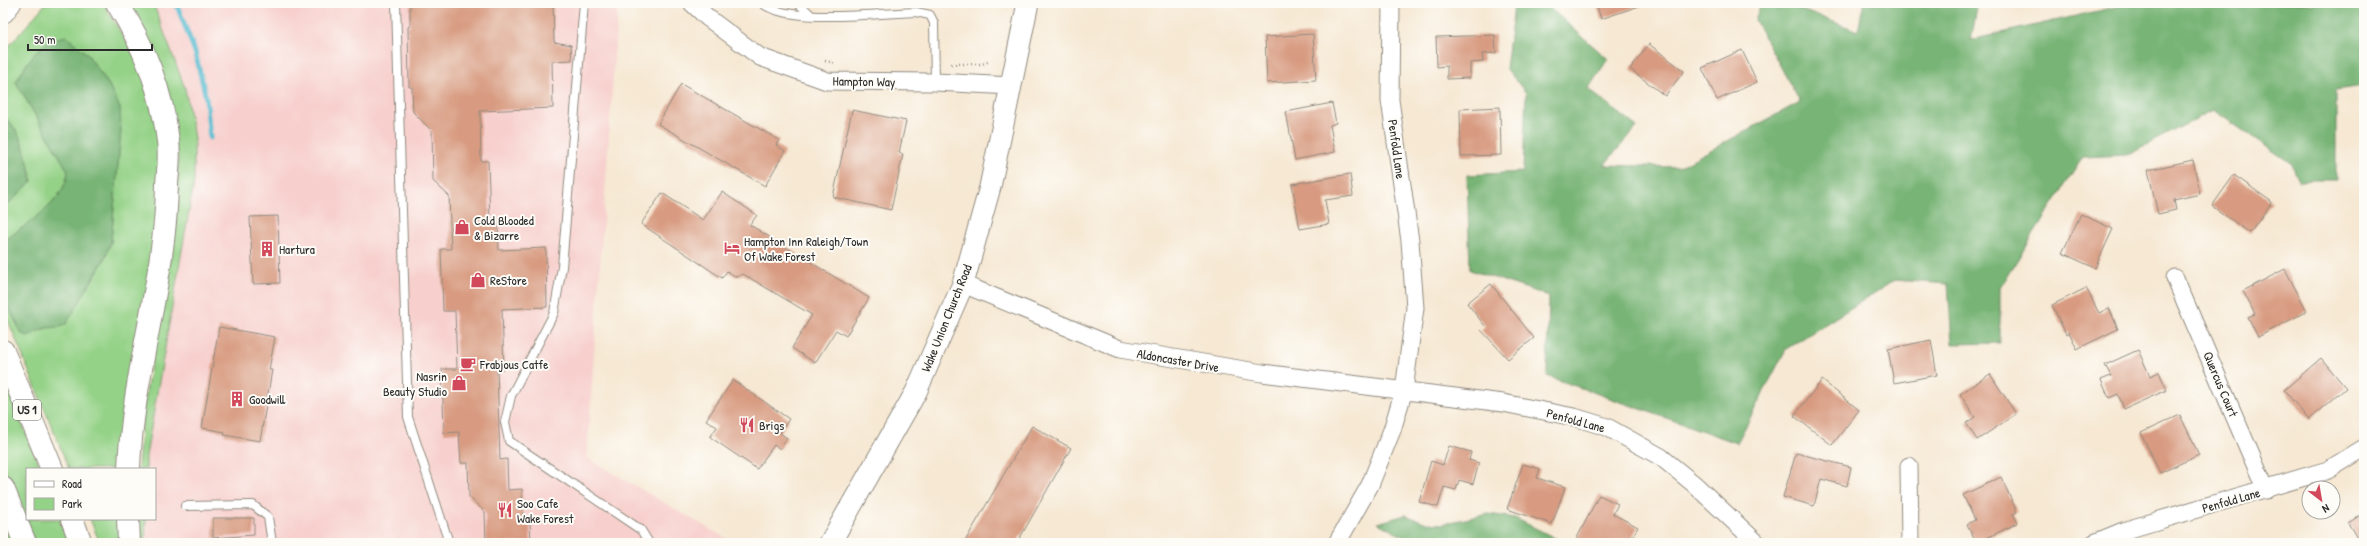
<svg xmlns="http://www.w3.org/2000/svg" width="2367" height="546" viewBox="0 0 2367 546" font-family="'Patrick Hand',sans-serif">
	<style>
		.built { fill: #f7d0cd }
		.green { fill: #94d287; stroke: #607e59 }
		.forest { fill: #77b474; stroke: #517050 }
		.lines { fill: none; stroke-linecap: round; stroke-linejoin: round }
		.stream { stroke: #53bbd0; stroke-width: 5 }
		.building { fill: #d89b81 }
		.service-casing { stroke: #908a7f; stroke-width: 10 }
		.minor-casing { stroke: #908a7f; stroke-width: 19 }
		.tertiary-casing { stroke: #908a7f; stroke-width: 23 }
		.primary-casing { stroke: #908a7f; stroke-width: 24 }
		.motorway-casing { stroke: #908a7f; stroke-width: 24 }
		.path { stroke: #908a7f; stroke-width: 2.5; stroke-dasharray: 1 3; stroke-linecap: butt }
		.service { stroke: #fff; stroke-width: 8 }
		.minor { stroke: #fff; stroke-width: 17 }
		.tertiary { stroke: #fff; stroke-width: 21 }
		.primary { stroke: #fff; stroke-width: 22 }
		.motorway { stroke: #fff; stroke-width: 22 }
		.labels { text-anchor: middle; stroke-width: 4; stroke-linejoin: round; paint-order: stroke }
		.shield { fill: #fdfcf7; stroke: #6a6a68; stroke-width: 1 }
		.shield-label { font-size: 12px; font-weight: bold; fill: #2b2b2b }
		.street-label { font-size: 13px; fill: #2b2b2b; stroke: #fdfcf7 }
		.poi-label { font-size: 13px; fill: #2b2b2b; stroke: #fdfcf7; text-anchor: start }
	</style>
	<rect width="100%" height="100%" fill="#fdfcf7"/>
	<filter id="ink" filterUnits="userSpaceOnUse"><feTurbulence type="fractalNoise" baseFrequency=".025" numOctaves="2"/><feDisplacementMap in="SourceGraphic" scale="8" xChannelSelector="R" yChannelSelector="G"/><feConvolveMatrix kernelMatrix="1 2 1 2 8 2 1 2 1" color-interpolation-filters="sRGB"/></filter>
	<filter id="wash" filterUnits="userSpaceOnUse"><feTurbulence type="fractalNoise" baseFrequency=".012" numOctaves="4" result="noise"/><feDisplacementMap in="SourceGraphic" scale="16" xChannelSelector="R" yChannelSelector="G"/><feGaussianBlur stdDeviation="0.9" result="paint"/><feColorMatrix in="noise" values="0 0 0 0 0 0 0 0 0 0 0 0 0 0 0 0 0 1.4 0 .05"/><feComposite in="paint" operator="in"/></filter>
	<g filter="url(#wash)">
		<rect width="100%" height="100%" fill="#f6e8d3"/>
		<!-- built -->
		<path class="built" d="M153,3H618L587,458L734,543H145L146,519H155V469H146V456L194,137L185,88Z"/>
		<!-- green -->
		<g class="green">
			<path d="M46,3H103L142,68L163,154L162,201L123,469H69L3,308V297L22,334C36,334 39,330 50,327C57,325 60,327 66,324L104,260L111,242L121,130L109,85L88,55L66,36L16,82L68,171C65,203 29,221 6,240L3,238V209L32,180C28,162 21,126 3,117V53Z"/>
			<path d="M129,3H153L185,88L194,138V182L146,456V469H138L142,415L173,243L178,203V156Z"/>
			<path d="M3,377L41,469H27V519H61L70,543H35L3,465Z"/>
			<path d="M3,515L14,543H3Z"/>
			<path d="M90,519H122L121,543H100Z"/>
			<path d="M137,519H146L145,543H137Z"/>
		</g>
		<!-- forest -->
		<g class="forest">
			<path d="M1518,3H1544L1608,59L1588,89L1637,127L1604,165L1679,167L1800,102L1755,20L1761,3H1783L1858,31L1864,3H1978L1971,40L2132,3H2364V86L2336,90V180H2299L2292,164L2213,110L2127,155L2083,157L2000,287V343L1952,344L1948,284L1895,280L1786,349L1737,443L1547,376L1549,296L1470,270L1467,175L1523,172L1526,93L1506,68L1514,6Z"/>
			<path d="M66,36L88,55L109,85L120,108L121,130L111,242L104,260L66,324L60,327L45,328L28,336L22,334L3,296V238L6,240C29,221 65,203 68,171L16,82C27,61 41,40 66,36Z"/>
			<path d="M3,117C21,126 28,162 32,181L3,209Z"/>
			<path d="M1488,514L1515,518L1565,543H1415L1378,523L1405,515L1427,523L1442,524Z"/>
		</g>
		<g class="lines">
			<!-- stream -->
			<path class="stream" d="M176,3L195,52L206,98L210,138"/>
		</g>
		<g id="blocks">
			<!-- building -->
			<g class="building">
				<path d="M410,3H553L554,42L571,45L572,60L552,61L553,108L480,111L481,161H488L490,222H498L499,250L546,248L547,307L502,309L504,369H497L500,460L507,459L508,490L522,489L523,521L530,520L531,543H486L485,512L469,497L468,463H461L459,432L444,433L442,369H457L455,311H443L441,249H451L449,196L433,181L432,131L413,112L412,87H409L408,27L410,26Z"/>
				<path d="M1596,3H1641L1642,5L1601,19Z"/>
				<path d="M1313,34L1316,80L1267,83L1265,37Z"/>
				<path d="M1495,35L1496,53L1482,54L1483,62L1470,63V78L1447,79V66L1437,67L1436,37Z"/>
				<path d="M1649,44L1684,71L1665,96L1630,69Z"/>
				<path d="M1742,50L1757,82L1717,100L1702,68Z"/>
				<path d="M681,84L779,140L776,145L785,151L765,186L658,124Z"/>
				<path d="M1332,103L1336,123L1330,125L1335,152L1295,160L1286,112Z"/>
				<path d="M1500,107L1501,155L1461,156L1460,109Z"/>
				<path d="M852,110L906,121L899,153L903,154L891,210L833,197Z"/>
				<path d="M2193,160L2200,194L2174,200L2176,210L2158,214L2148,170Z"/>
				<path d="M1350,174L1353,196L1325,200L1329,224L1300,229L1292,184Z"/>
				<path d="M2234,175L2272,202L2250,233L2212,206Z"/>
				<path d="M722,192L757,215L750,225L869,298L846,336L836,330L815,363L792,348L812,315L743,274L736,277L727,271L722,278L641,224L662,193L703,220Z"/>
				<path d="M2081,214L2113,229L2095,268L2062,253Z"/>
				<path d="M278,216L280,283L253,284L250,217Z"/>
				<path d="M2285,269L2307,311L2258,337L2248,317L2255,314L2243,291Z"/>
				<path d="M1491,284L1534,338L1508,359L1481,330L1485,326L1467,303Z"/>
				<path d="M2086,288L2099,313L2109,308L2118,329L2077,349L2069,332L2066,334L2052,305Z"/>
				<path d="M219,327L275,337L269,370H272L260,441L224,435L225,432L202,428Z"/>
				<path d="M1931,340L1937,375L1894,383L1888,349Z"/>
				<path d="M2138,350L2150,376L2159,372L2167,390L2124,409L2118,394L2109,398L2101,380L2111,376L2105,365Z"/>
				<path d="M2321,358L2346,388L2309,420L2284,390Z"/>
				<path d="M1990,374L2016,414L1977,440L1966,423L1975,417L1960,394Z"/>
				<path d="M733,380L789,419L780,433L787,438L780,449L774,445L757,469L710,437L717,427L706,420Z"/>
				<path d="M1822,380L1859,410L1832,445L1794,416Z"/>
				<path d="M2180,415L2199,455L2160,473L2141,433Z"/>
				<path d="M1032,426L1071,448L1017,543H964Z"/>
				<path d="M1449,446L1471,452L1469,460L1479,463L1473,484L1459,480L1456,490L1444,487L1438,507L1419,502L1431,461L1443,465Z"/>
				<path d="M1796,453L1851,467L1847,486L1821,479L1814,506L1783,497Z"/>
				<path d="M1523,464L1540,469L1537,478L1565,487L1552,524L1507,509Z"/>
				<path d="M2001,477L2017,512L2013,514L2018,523L1976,543L1967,524L1975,520L1963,495Z"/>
				<path d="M1599,495L1618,504L1613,514L1638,527L1629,543H1586L1577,538Z"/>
				<path d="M2364,513V543H2360L2348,523Z"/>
				<path d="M213,518H254V535L213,538Z"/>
			</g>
		</g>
	</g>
	<g filter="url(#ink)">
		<use href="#blocks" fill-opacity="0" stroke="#908a7f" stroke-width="1"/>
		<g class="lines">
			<defs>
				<g id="service">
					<path d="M396,3L408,417L449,543"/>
					<path d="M584,3L562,267L554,313L511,396L505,422L509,441L641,530L649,543"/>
					<path d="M762,3C788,25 881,13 916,12L930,15L934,23L935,82"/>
					<path d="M798,3L811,15"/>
					<path d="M185,506L253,505L268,517L272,543"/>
				</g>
				<g id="minor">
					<path d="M692,3L708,18L760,57L827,81L935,82L1012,86"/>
					<path d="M2175,278L2266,490"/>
					<path d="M963,284L1120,349L1262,373L1503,403L1574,417L1607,427L1661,457L1694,484L1757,543"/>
					<path d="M1909,466L1910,543"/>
					<path d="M1337,543L1370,485L1392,430L1404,390L1415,308L1410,241L1390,100L1391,3"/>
					<path d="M2094,543L2123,531L2328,470L2364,448"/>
				</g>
				<path id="tertiary" d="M830,543L916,392L963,284L990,187L1028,3"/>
				<path id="primary" d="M3,12L10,3"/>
				<g id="motorway">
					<path d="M117,3C144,45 162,92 168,141C170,155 168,170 167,184C166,280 132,373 129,469"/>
					<path d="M3,351L52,469"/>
					<path d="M3,488L25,543"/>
					<path d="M72,519L81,543"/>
					<path d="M128,519L129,543"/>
				</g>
			</defs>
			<!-- service casing -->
			<use href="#service" class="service-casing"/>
			<!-- minor casing -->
			<use href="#minor" class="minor-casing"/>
			<!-- tertiary casing -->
			<use href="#tertiary" class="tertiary-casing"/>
			<!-- primary casing -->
			<use href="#primary" class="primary-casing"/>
			<!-- motorway casing -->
			<use href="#motorway" class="motorway-casing"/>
			<!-- path -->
			<g class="path">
				<path d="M825,61L836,63"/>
				<path d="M951,64H982L990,61"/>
			</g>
			<!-- service -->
			<use href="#service" class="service"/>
			<!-- minor -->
			<use href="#minor" class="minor"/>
			<!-- tertiary -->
			<use href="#tertiary" class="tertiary"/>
			<!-- primary -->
			<use href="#primary" class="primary"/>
			<!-- motorway -->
			<use href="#motorway" class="motorway"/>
		</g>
	</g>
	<!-- icons -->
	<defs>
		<symbol id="shop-bare" viewBox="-9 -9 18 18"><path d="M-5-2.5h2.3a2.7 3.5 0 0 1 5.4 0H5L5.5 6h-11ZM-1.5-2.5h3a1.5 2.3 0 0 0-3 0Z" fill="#d1495b" stroke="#fdfcf7" stroke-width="2.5" paint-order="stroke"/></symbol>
		<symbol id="hotel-bare" viewBox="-9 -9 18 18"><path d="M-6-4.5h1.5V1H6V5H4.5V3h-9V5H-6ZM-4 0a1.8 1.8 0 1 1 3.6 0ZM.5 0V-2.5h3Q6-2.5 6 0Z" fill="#d1495b" stroke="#fdfcf7" stroke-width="2.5" paint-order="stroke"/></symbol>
		<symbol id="building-bare" viewBox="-9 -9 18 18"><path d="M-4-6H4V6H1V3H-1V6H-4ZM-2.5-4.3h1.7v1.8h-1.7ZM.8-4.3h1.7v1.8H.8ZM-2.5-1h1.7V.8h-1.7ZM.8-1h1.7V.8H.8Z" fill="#d1495b" stroke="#fdfcf7" stroke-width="2.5" paint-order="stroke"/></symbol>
		<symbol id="cafe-bare" viewBox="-9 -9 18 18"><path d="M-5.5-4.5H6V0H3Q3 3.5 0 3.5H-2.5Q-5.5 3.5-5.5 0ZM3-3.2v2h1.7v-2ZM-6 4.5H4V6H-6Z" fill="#d1495b" stroke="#fdfcf7" stroke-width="2.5" paint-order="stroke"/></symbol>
		<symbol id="restaurant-bare" viewBox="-9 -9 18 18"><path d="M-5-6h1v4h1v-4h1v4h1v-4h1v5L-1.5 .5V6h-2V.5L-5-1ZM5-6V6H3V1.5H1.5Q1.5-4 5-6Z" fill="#d1495b" stroke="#fdfcf7" stroke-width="2.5" paint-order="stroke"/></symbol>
	</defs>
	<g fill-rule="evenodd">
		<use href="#shop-bare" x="451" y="216" width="22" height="22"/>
		<use href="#hotel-bare" x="721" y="237" width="22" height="22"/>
		<use href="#building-bare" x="256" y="238" width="22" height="22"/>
		<use href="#shop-bare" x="467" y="269" width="22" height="22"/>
		<use href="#cafe-bare" x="457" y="353" width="22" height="22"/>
		<use href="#shop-bare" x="448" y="372" width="22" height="22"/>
		<use href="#building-bare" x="226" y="388" width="22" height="22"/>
		<use href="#restaurant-bare" x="736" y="414" width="22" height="22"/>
		<use href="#restaurant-bare" x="494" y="499" width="22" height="22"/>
	</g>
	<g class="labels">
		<!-- shield labels -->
		<rect class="shield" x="13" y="400" width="28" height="20" rx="3"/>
		<g class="shield-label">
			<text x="27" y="414">US 1</text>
		</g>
		<!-- street labels -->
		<g class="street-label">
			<text transform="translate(864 81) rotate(1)" y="5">Hampton Way</text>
			<text transform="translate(1397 149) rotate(82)" y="5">Penfold Lane</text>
			<text transform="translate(946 318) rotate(-68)" y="5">Wake Union Church Road</text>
			<text transform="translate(1178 360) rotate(10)" y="5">Aldoncaster Drive</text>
			<text transform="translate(2221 384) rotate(67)" y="5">Quercus Court</text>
			<text transform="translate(1576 420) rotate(15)" y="5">Penfold Lane</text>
			<text transform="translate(2231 500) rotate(-16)" y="5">Penfold Lane</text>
		</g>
		<!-- poi labels -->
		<g class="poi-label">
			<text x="474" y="225">Cold Blooded<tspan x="474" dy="15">&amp; Bizarre</tspan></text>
			<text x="744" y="246">Hampton Inn Raleigh/Town<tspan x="744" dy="15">Of Wake Forest</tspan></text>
			<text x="279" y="254">Hartura</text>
			<text x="490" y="285">ReStore</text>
			<text x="480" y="369">Frabjous Catfe</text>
			<text x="447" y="381" text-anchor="end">Nasrin<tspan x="447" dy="15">Beauty Studio</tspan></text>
			<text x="249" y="404">Goodwill</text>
			<text x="759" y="430">Brigs</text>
			<text x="517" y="508">Soo Cafe<tspan x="517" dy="15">Wake Forest</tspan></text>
		</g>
	</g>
	<!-- margin -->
	<rect width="2367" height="546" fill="none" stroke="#fdfcf7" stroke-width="16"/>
	<!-- legend -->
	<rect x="26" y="468" width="130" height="52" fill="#fdfcf7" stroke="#a9a8a5"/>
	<rect x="34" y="481" width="20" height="6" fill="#ffffff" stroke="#a9a8a5"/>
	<text x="62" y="488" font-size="12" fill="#2b2b2b">Road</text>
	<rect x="34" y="498" width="20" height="12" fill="#94d287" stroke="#a9a8a5"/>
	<text x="62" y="508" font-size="12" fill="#2b2b2b">Park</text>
	<!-- north arrow -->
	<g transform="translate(2321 500) rotate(149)"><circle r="19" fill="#fdfcf7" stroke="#a9a8a5"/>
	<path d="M0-3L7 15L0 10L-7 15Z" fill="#d1495b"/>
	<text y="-6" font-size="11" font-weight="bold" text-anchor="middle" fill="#2b2b2b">N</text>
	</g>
	<!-- scale -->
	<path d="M28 44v6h124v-6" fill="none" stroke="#2b2b2b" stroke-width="2"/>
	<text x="34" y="44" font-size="12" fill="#2b2b2b" stroke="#fdfcf7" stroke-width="3" paint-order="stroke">50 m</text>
</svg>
